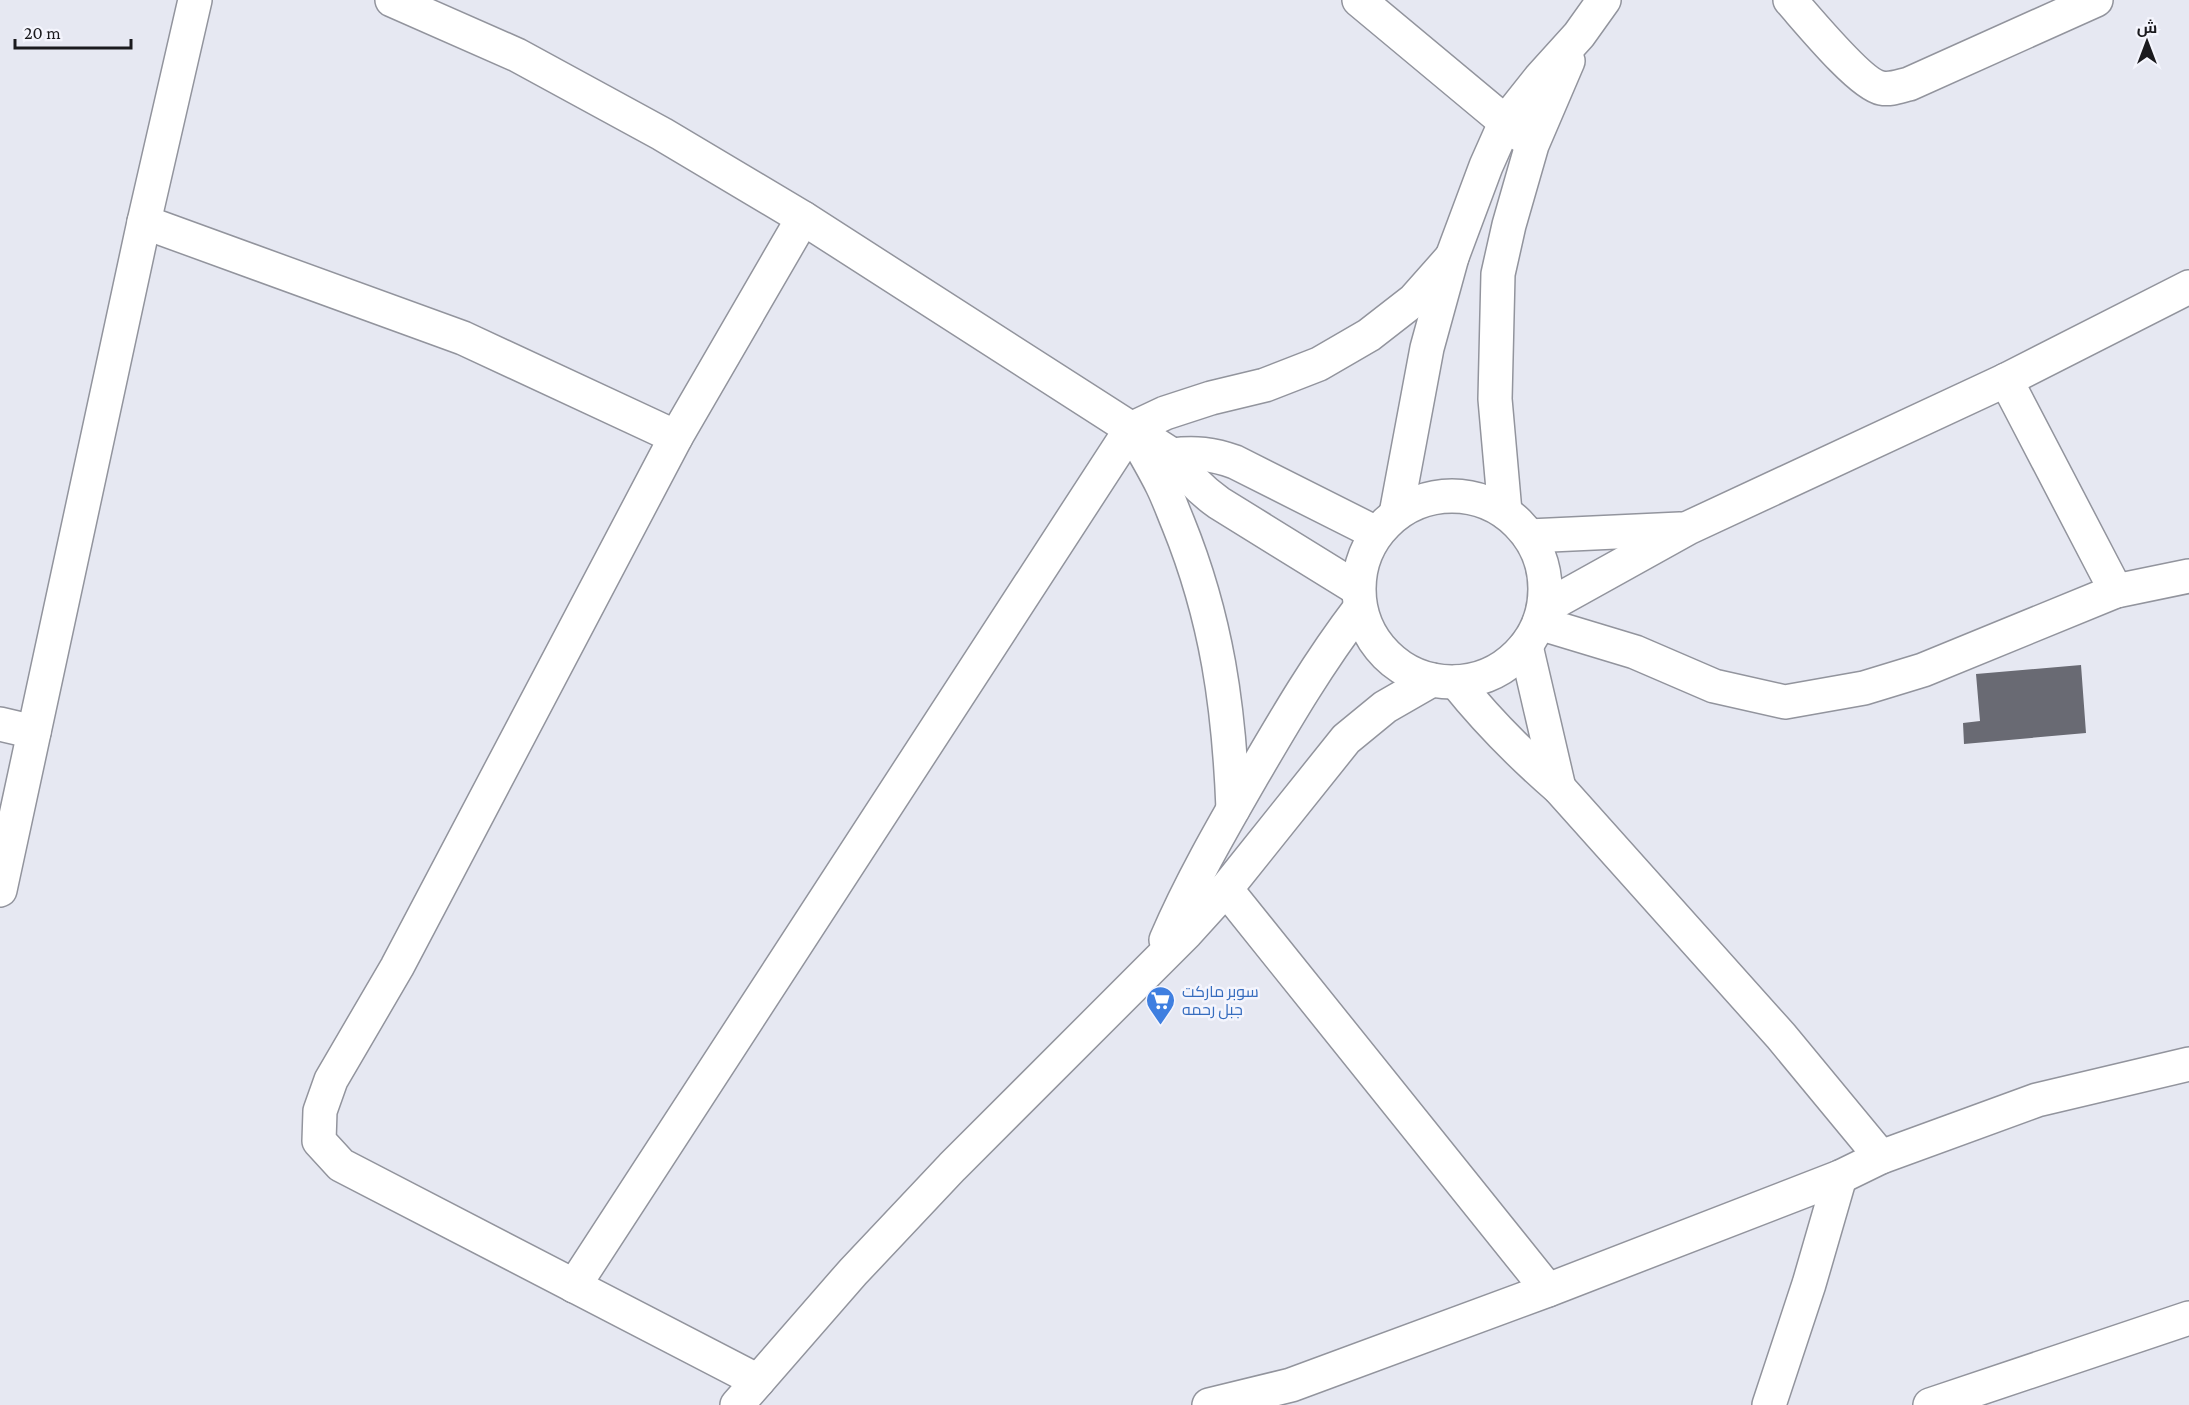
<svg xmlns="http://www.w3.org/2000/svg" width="2189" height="1405" viewBox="0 0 2189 1405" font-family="'Crimson Pro',Cairo,serif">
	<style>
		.building { fill: #696a73 }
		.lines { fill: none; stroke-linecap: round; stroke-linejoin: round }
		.minor-casing { stroke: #92949d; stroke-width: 36 }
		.minor { stroke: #fff; stroke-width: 33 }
		.labels { text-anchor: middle; stroke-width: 5; stroke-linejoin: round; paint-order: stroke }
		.shop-label { font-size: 16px; fill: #366cbe; stroke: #f4f5fd; text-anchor: start }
	</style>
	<rect width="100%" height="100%" fill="#e6e8f2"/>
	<!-- building -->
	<path class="building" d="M2081,665L2086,733L1964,744L1963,723L1980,721L1976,674Z"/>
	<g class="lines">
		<defs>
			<g id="minor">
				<path d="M392,0L517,55L662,134L803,218L1172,455C1186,475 1199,489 1219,503L1358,589"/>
				<path d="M1359,0L1521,135"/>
				<path d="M1790,0C1807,19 1860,84 1881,88C1891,90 1900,86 1909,84L2096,0"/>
				<path d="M144,222L463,338L676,437"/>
				<path d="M2006,380L2116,591"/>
				<path d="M1133,433C1143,450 1153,467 1162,485C1168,497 1173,511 1178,523C1217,619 1229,707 1233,809"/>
				<path d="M1172,455C1195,452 1213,454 1235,462L1376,533"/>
				<circle cx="1452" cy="589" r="93"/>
				<path d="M1505,512L1495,399L1498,274L1509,225L1532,145L1568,61"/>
				<path d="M1396,514L1427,348L1452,257L1486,166L1506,121L1541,77L1579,35L1604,0"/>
				<path d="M1529,536L1680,529"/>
				<path d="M1544,608L1688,528L2006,380L2189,287"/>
				<path d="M1539,623L1635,652L1714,686L1785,702L1864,688L1923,670L2116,591L2189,576"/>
				<path d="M1526,646L1559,788"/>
				<path d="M1456,682C1488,722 1521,755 1559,788L1781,1036L1881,1157"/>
				<path d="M0,724L34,732"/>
				<path d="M1226,889L1548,1290"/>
				<path d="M0,890L144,222L195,0"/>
				<path d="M1166,940C1190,884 1221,830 1251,778C1286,718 1318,663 1360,608"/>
				<path d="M574,1286L1131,429L1165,413L1211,398L1265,385L1319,364L1369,335L1414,300L1452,257"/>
				<path d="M758,1381L341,1165L319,1141L320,1111L331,1080L397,967L676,437L803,218"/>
				<path d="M737,1405L853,1272L952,1167L1187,932L1226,889L1346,739L1385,707L1432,680"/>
				<path d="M1209,1405L1291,1385L1548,1290L1840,1177L1881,1157L2037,1100L2189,1064"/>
				<path d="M1769,1405L1809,1284L1840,1177"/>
				<path d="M1930,1405L2189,1318"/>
			</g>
		</defs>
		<!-- minor casing -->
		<use href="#minor" class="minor-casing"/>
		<!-- minor -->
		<use href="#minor" class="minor"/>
	</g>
	<!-- icons -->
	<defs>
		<symbol id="supermarket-pin" viewBox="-11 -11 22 30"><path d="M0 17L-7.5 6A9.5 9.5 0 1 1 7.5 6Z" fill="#3f7fe0" stroke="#f4f5fd"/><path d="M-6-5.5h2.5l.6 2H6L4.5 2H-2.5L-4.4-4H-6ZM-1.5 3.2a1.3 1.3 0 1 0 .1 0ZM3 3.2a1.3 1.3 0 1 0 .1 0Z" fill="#fff"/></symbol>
	</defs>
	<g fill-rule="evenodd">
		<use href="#supermarket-pin" x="1144" y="984" width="33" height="45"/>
	</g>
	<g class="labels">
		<!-- shop labels -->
		<g class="shop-label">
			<text x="1182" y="997">سوبر ماركت<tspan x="1182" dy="18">جبل رحمه</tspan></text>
		</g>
	</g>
	<!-- north arrow -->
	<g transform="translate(2147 42)" stroke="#f4f5fd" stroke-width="4.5" paint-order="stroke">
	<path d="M0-4.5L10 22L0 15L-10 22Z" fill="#1a1a1e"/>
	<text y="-9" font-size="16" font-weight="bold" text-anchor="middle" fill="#1a1a1e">ش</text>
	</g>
	<!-- scale -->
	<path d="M15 39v9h116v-9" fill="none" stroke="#1a1a1e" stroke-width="3"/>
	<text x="24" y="39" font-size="18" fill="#1a1a1e" stroke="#f4f5fd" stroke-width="4.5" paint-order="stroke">20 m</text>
</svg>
